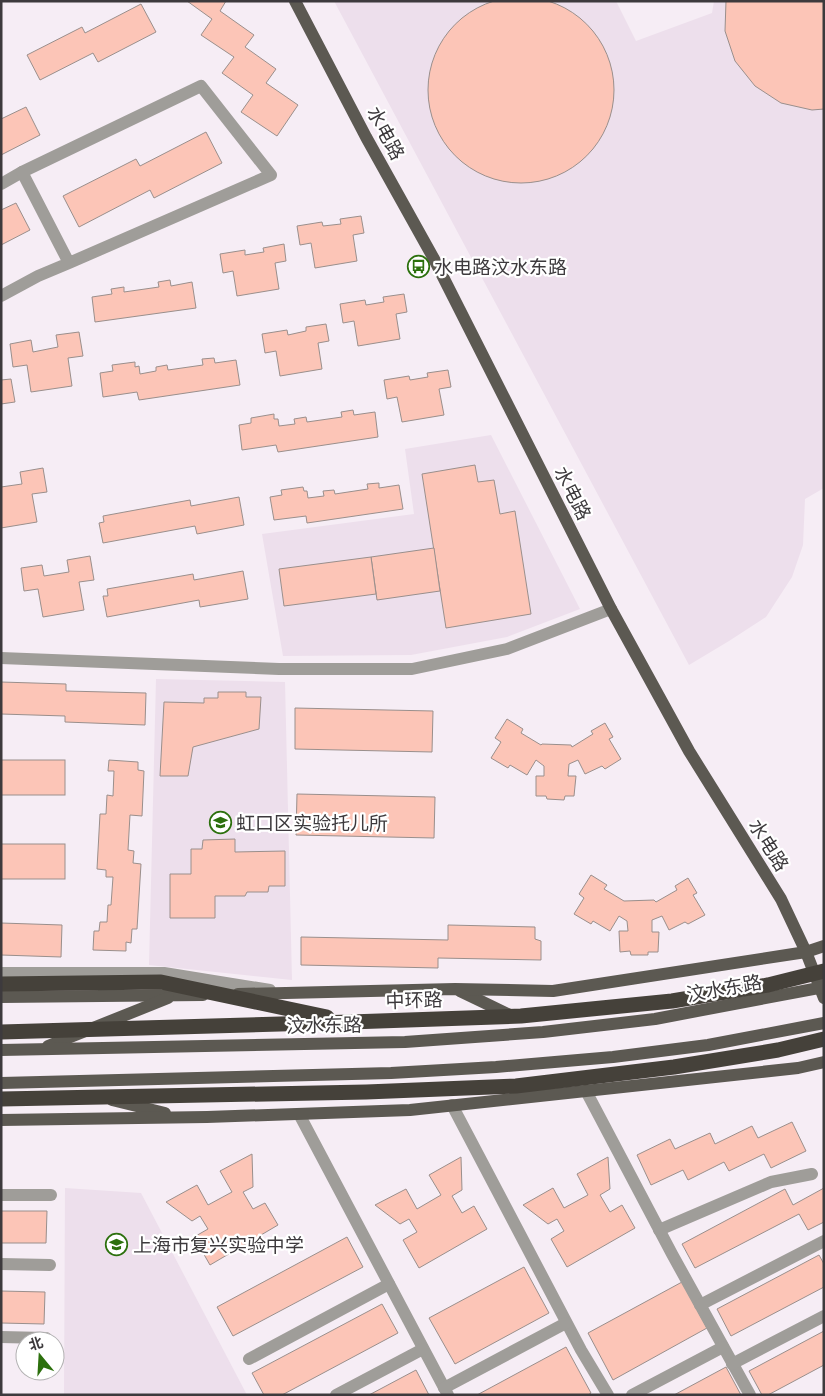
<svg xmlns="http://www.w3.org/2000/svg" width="825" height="1396" viewBox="0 0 825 1396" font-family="Jost,'Noto Sans SC',sans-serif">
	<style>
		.built { fill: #eddfec }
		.building { fill: #fcc5b7; stroke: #9a8f8c }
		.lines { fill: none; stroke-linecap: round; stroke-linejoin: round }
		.minor { stroke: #9f9d99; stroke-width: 12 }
		.major { stroke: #5c5952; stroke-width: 12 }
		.highway-bridge { stroke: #45413a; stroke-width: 15 }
		.labels { text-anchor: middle; stroke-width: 4.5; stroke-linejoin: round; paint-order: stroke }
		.street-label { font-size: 19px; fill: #3d3a3d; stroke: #fff }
		.poi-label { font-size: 19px; fill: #3d3a3d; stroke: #fff; text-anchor: start }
	</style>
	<rect width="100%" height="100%" fill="#f6edf5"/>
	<!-- built -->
	<g class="built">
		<path d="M334,1H616L636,41L712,13L714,1H824V488L805,499L803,545L792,577L766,617L729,641L689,665Z"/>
		<path d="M491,435L580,609L507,637L411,655L283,656L262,534L414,514L405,449Z"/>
		<path d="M156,679L285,682L292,980L149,965Z"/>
		<path d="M65,1188L141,1193L247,1395H64Z"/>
	</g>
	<!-- building -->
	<g class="building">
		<circle cx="521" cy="90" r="93"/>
		<path d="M187,1H226L220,11L254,35L245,47L276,69L266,83L298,105L277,136L241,112L253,95L222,73L234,57L201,35L212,19Z"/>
		<path d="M726,1H824V109L812,110L781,103L755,86L735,61L725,31Z"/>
		<path d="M141,4L156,32L98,62L93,53L40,80L27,55L82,27L85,33Z"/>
		<path d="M26,107L40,135L1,155V119Z"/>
		<path d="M206,132L222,163L154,198L150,190L79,227L63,196L136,159L140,166Z"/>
		<path d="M16,203L30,230L1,245V210Z"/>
		<path d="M361,216L364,233L353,235L357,261L315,268L311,243L300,245L297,226L322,222L323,226L341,224L340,219Z"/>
		<path d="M284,244L286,261L275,263L279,289L237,296L233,271L223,273L220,254L245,250V255L264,252L263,248Z"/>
		<path d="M170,280L171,286L192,282L196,308L95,322L92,297L112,294L111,289L124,287V292L159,287L158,282Z"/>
		<path d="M404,294L407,312L396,314L400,339L358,346L354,321L343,323L340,304L365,300L366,305L384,302L383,297Z"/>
		<path d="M326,324L329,341L318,343L322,369L280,376L276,351L265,353L262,334L287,330L288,335L306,331V327Z"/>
		<path d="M79,332L83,356L68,358L72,386L31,392L27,365L13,367L10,344L31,340L33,352L58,347L56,335Z"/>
		<path d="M214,358L215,363L236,360L240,385L139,400L137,392L103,397L100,373L113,371L112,365L135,362V367L139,366L140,374L156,371V367L167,365L168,370L203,365L202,359Z"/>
		<path d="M448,370L451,387L439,389L444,415L402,422L397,397L387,399L384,380L409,376L410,380L428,377L427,373Z"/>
		<path d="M11,379L15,402L1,404V380Z"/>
		<path d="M353,410L354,415L375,412L378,437L278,452L276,445L242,450L239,425L251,423V418L274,414V419H278L279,426L295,424L294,419L306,417L307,422L342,417L341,412Z"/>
		<path d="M475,465L478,482L494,480L500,514L515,511L531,614L446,628L422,474Z"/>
		<path d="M43,468L47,492L32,494L37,522L1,528V487L22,484L20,472Z"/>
		<path d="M379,483V488L399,485L403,509L307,523L306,516L274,520L270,497L282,495L281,490L303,487L304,491H307L308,498L324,496L323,491L334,490L335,494L368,489L367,484Z"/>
		<path d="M239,497L244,525L197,534L195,526L103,543L99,523L104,522L103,516L190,500L191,506Z"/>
		<path d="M434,548L440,591L377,600L371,557Z"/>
		<path d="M90,556L94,580L79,582L84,610L43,617L38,589L24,591L21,568L42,565L44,576L69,572L67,560Z"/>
		<path d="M371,557L376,594L284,606L279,569Z"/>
		<path d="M243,571L248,599L200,607L199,600L107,617L103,596H108L107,589L193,574L194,580Z"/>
		<path d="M1,682L66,684V691L146,693L145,725L65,722V716L1,714Z"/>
		<path d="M218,692H246V697H261L259,729L193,747L188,776H160L164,702L204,703V698H218Z"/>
		<path d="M295,708L433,711L432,752L295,749Z"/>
		<path d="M507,719L523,729L521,733L541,745L542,744L571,745L572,747L593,734L591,731L605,723L613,737L609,739L621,759L605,769L602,766L585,774L578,760L569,764L568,776H576L574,796H565L564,800L547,799L546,796H536V776H544V766L536,760L527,775L510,765L508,768L491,758L501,742L495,738Z"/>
		<rect x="1" y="760" width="64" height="35"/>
		<path d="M109,760L138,762V770L144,771L142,816L130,815L128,850L134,851L133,863L141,864L137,929H132L131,943L126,942V951L93,950L94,931H99L100,922H107L108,905H111L113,877H106V870L97,869L100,814H106L107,795L113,796L114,771H108Z"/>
		<path d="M297,794L435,797L434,838L296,835Z"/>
		<path d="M235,839V852L285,851V886H269L268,892H247L245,896H215V918H170V874H191V849H202L203,840Z"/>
		<rect x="1" y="844" width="64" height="35"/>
		<path d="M591,875L607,885L604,889L624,901L654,900L656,902L677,890L675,886L688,878L697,893L693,895L705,915L688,924L685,922L669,930L662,916L652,920V932H659L658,952H648V955H631L630,951L620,952L619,931H628L627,921L619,916L610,931L593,921L591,924L574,914L584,898L579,894Z"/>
		<path d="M1,923L62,925L61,957L1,955Z"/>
		<path d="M448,925L535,927V939L541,941V960L438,958V968L301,965V937L448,940Z"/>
		<path d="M792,1122L806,1151L771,1168L764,1154L729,1171L724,1162L688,1180L683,1170L651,1185L637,1155L670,1139L675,1149L710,1133L715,1144L752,1126L758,1138Z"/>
		<path d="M252,1154L253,1187L243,1192L253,1209L265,1203L278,1225L210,1265L194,1237L208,1229L200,1216L192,1221L166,1202L197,1185L208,1205L232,1192L220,1171Z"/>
		<path d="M461,1157L462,1190L452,1196L462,1213L474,1206L487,1229L419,1268L403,1240L417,1232L409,1219L400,1224L375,1205L406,1189L417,1209L441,1195L429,1175Z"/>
		<path d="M608,1157L610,1189L600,1195L610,1212L622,1205L635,1228L567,1267L551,1239L564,1231L557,1219L548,1224L523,1205L553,1188L564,1208L588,1195L577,1174Z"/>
		<path d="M824,1188V1222L808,1230L799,1214L695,1268L682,1244L785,1189L793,1205Z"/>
		<path d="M1,1211H47L46,1243H1Z"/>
		<path d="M347,1237L363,1267L233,1336L217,1307Z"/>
		<path d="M819,1255L824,1264V1287L731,1336L717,1309Z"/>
		<path d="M524,1267L549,1313L455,1364L429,1318Z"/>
		<path d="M682,1282L707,1328L613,1380L588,1333Z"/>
		<path d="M1,1291L45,1292L44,1324L1,1323Z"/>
		<path d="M382,1304L398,1333L282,1395H264L252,1373Z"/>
		<path d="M824,1331V1365L768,1395H762L749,1371Z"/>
		<path d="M566,1347L591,1393L588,1395H477Z"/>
		<path d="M726,1367L741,1395H674Z"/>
		<path d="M416,1370L429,1395H369Z"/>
	</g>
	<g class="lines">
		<!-- minor -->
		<g class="minor">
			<path d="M1,184L22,172"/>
			<path d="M1,296L38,276L69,263L271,175L201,86L22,172L69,263"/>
			<path d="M1,658L279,669H412L507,649L611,609"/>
			<path d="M1,973H164L270,990"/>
			<path d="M586,1091L672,1254L750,1395"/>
			<path d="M452,1105L581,1350L608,1395"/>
			<path d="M299,1114L448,1395"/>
			<path d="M1,1195H51"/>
			<path d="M659,1230L771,1182L812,1174"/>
			<path d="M1,1264L50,1265"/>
			<path d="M700,1305L824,1241"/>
			<path d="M1,1337L46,1338"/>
			<path d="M249,1359L389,1284"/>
			<path d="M732,1364L824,1316"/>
			<path d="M444,1388L566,1323"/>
			<path d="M336,1395L423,1349"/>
			<path d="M632,1395L723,1347"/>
		</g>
		<!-- major -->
		<g class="major">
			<path d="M295,1L366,137L434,259L611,609L689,751L781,899L806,952L824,998"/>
			<path d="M460,991L512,1016"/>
			<path d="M238,994L455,989L553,991L806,952L824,946"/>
			<path d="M1,997L203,995"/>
			<path d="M48,1046L168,998"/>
			<path d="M1,1050L405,1042L543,1032L655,1019L824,987"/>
			<path d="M1,1083L391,1073L496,1067L613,1057L708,1045L824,1023"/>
			<path d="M112,1100L165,1113"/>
			<path d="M1,1120L207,1117L410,1110L798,1068L824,1062"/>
		</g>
		<!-- highway-bridge -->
		<g class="highway-bridge">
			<path d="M1,984L161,982L327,1017"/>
			<path d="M1,1032L350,1022L521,1016L672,1001L768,985L824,971"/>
			<path d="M1,1099L366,1092L516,1086L674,1067L778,1050L824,1039"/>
		</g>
	</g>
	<!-- icons -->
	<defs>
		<symbol id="bus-ring" viewBox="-11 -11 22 22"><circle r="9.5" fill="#fff" stroke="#2c700d" stroke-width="1.5"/><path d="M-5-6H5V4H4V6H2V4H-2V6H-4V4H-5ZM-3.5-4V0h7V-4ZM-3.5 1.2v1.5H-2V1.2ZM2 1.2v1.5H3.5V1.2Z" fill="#2c700d"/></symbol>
		<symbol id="school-ring" viewBox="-11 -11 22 22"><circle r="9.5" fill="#fff" stroke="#2c700d" stroke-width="1.5"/><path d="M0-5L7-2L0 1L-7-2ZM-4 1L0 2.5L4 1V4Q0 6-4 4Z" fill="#2c700d"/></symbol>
	</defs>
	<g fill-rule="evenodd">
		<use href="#bus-ring" x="406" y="254" width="25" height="25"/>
		<use href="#school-ring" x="208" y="810" width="25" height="25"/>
		<use href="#school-ring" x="104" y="1232" width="25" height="25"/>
	</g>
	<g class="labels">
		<!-- street labels -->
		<g class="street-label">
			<text transform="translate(386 133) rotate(62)" y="7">水电路</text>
			<text transform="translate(573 493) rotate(63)" y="7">水电路</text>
			<text transform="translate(769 845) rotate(58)" y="7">水电路</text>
			<text transform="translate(724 988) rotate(-10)" y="7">汶水东路</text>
			<text transform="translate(414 1000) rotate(-2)" y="7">中环路</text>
			<text transform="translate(324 1025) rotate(-1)" y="7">汶水东路</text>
		</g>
		<!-- poi labels -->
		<g class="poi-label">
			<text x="434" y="274">水电路汶水东路</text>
			<text x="236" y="830">虹口区实验托儿所</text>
			<text x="133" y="1252">上海市复兴实验中学</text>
		</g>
	</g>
	<!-- border -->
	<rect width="825" height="1396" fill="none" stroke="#3d3a3d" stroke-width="5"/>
	<!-- north arrow -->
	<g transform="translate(40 1356) rotate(342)"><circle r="24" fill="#ffffff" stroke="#b1b0b1"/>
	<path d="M0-4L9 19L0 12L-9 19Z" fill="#2c700d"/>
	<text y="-8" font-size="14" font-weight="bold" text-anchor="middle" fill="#3d3a3d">北</text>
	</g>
</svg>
